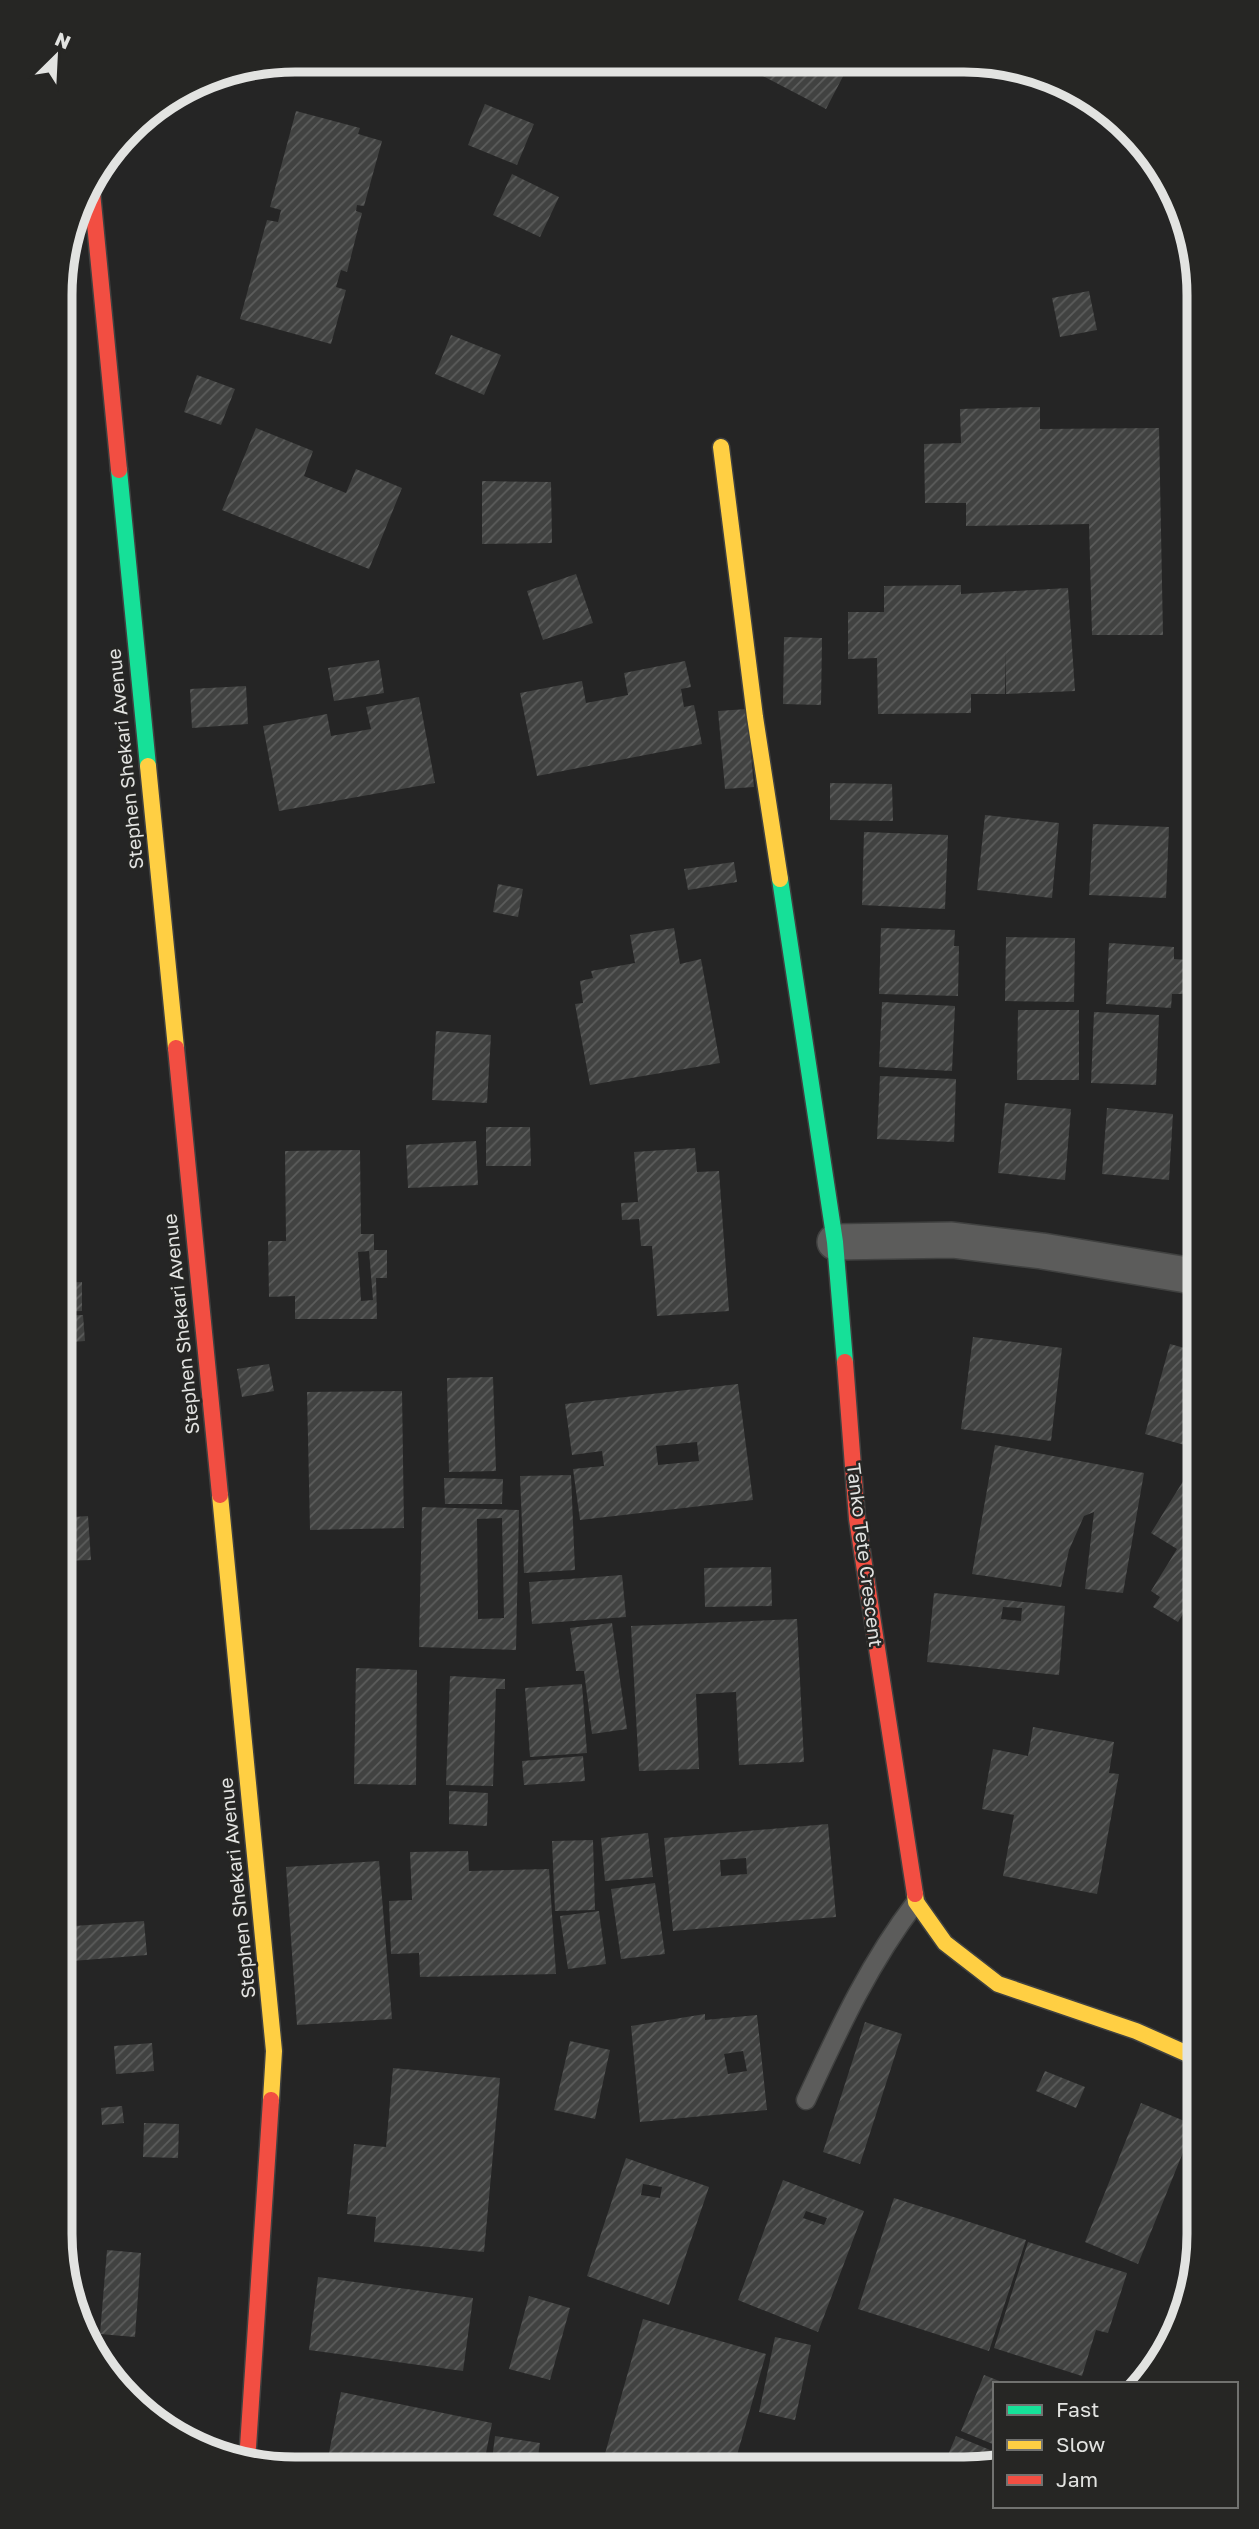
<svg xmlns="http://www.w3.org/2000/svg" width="1259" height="2529" viewBox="0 0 1259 2529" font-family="'Golos Text',sans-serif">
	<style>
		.building { fill: url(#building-hatch); fill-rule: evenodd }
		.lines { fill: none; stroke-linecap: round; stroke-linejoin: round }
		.lane-casing { stroke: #404140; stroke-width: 21 }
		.street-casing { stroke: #404140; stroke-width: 38 }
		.fast-casing { stroke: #404140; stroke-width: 19 }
		.slow-casing { stroke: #404140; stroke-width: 19 }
		.jam-casing { stroke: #404140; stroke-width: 19 }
		.lane { stroke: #5c5c5b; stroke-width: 18 }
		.street { stroke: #5c5c5b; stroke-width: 35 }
		.fast { stroke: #16e098; stroke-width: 16 }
		.slow { stroke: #ffcf43; stroke-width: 16 }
		.jam { stroke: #f24e42; stroke-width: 16 }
		.labels { text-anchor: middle; stroke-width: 5; stroke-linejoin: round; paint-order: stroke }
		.street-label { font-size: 19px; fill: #e2e3e1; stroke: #262624 }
		.rim { fill: none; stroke: #e2e3e1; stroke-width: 9 }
	</style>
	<defs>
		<pattern id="building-hatch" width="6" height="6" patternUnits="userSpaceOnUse" patternTransform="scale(1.75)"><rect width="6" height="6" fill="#414241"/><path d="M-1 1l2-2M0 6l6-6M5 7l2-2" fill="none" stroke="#5c5d5c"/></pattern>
	</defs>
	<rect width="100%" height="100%" fill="#252525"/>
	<!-- building -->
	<g class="building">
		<path d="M730,62H753L747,72Z"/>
		<path d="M762,62L837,63H850L826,109L757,73Z"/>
		<path d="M485,104L534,124L517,165L468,145Z"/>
		<path d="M296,111L360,128L358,134L382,141L364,206L357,205L356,211L362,213L347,272L341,270L336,287L346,290L331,344L240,319L267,220L278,222L281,210L270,207Z"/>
		<path d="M512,174L559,197L540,237L493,215Z"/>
		<path d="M1089,291L1097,330L1060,337L1052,298Z"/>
		<path d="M451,335L501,355L484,395L435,374Z"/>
		<path d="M197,375L235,389L221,425L184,412Z"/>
		<path d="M1040,407V429L1159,428L1163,635H1092L1089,524L966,526V503H925L924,444L961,443L960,409Z"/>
		<path d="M256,428L313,451L304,476L346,493L356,469L402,488L369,569L222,510Z"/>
		<path d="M482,481L551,482L552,543L482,544Z"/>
		<path d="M576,574L593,623L543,640L527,591Z"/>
		<path d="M961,585V594L1068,588L1075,691L1006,694L1005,650V694H971V713L878,714L877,658L848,659V612H884V586Z"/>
		<path d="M784,637L822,638L821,705L783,704Z"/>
		<path d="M379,660L384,693L334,701L328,668Z"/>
		<path d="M685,661L691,687L681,689L684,707L694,705L702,744L537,776L520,693L582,681L586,703L628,695L624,673Z"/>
		<path d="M246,686L248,724L192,728L190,689Z"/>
		<path d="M419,697L435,783L279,811L263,726L327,714L331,736L371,729L366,707Z"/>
		<path d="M747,709L754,787L725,789L718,711Z"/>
		<path d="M61,734H64L66,761H61Z"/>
		<path d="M830,783L892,784L893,821L830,820Z"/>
		<path d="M985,815L1059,823L1052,898L977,890Z"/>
		<path d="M1093,824L1169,827L1166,898L1089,895Z"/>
		<path d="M864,832L948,835L945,909L862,905Z"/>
		<path d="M734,862L737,882L688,890L684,869Z"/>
		<path d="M498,884L523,889L518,917L493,912Z"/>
		<path d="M674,928L680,964L701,959L720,1063L590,1085L575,1004L583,1003L580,981L593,978L591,971L635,963L630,935Z"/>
		<path d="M881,928L955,930L954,946H959L958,996L879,994Z"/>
		<path d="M1006,937L1075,938L1074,1002L1005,1001Z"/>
		<path d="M1109,943L1174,947V959L1188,960L1187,994H1172L1171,1008L1106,1004Z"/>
		<path d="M882,1002L955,1006L952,1071L879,1067Z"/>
		<path d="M1018,1010H1079V1080H1017Z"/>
		<path d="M1094,1012L1159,1015L1156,1085L1091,1083Z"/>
		<path d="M436,1031L491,1035L487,1103L432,1100Z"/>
		<path d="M880,1076L956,1079L954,1142L877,1139Z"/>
		<path d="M1005,1103L1071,1109L1065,1180L998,1173Z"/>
		<path d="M1107,1108L1173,1114L1169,1180L1102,1174Z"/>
		<path d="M486,1127H530L531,1166H486Z"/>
		<path d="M476,1141L478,1185L408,1188L406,1145Z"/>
		<path d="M695,1148L697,1172L719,1171L729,1311L657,1316L652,1246H641L639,1219L622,1220L621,1203L638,1202L634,1152Z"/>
		<path d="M360,1150L361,1234H374V1250H387V1278H376L377,1319H295V1296L269,1297L268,1241H286L285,1151ZM369,1251L373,1300L361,1301L358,1252Z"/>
		<path d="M82,1282V1311L60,1312V1283Z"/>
		<path d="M83,1315L85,1341L60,1343V1316Z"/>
		<path d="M973,1337L1062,1348L1051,1441L961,1429Z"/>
		<path d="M1170,1344L1199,1352V1449L1145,1434Z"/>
		<path d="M269,1364L274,1391L242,1397L237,1369Z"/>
		<path d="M493,1377L496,1471L449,1472L447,1378Z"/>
		<path d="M738,1384L753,1500L580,1520L573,1469L604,1466L602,1451L572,1455L565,1404ZM697,1442L699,1461L658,1465L656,1446Z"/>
		<path d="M402,1391L404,1528L310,1530L307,1392Z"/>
		<path d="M995,1445L1144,1473L1123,1593L1085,1589L1094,1512L1084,1516L1069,1550L1061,1587L972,1574Z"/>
		<path d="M571,1475L575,1570L524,1573L520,1476Z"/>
		<path d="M444,1478L503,1479L502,1504H445Z"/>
		<path d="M1185,1478L1199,1487V1588L1178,1622L1153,1607L1160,1597L1151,1591L1177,1549L1151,1533Z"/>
		<path d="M422,1507L519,1510L516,1650L419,1647ZM502,1518L504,1618L478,1619L477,1519Z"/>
		<path d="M88,1516L91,1560L60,1561V1518Z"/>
		<path d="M771,1567L772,1606L705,1607L704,1568Z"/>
		<path d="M622,1575L626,1617L532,1624L529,1582Z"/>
		<path d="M934,1593L1065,1606L1059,1675L927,1662ZM1003,1607L1022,1608L1021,1621L1001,1619Z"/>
		<path d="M797,1619L804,1762L739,1765L736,1692L696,1694L699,1769L639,1771L631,1626Z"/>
		<path d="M612,1623L627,1729L592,1734L584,1671H576L570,1628Z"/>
		<path d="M356,1668L417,1670L416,1785L354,1784Z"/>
		<path d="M450,1676L505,1679V1689H496L493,1786L446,1785Z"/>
		<path d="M582,1684L587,1753L530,1757L525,1688Z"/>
		<path d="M1199,1690V1716L1187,1710Z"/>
		<path d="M1033,1727L1114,1742L1109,1773L1119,1774L1097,1894L1003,1876L1014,1815L982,1809L993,1749L1028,1756Z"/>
		<path d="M583,1756L585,1781L524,1785L522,1761Z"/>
		<path d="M449,1791L488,1793L487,1826L449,1824Z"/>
		<path d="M828,1824L836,1917L673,1931L664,1838ZM746,1858L747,1874L721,1876L720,1860Z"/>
		<path d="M648,1833L653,1877L605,1881L601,1838Z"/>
		<path d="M593,1840L595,1910L555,1911L552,1841Z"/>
		<path d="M468,1851L469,1871L549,1869L556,1974L420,1977L419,1953L391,1954L389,1901L412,1900L410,1852Z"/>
		<path d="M379,1861L392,2019L297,2025L286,1867Z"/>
		<path d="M1199,1870V1894L1187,1886Z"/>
		<path d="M655,1883L665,1954L621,1959L611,1889Z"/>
		<path d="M599,1911L606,1964L568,1969L560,1916Z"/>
		<path d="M144,1921L147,1955L60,1962V1927Z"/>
		<path d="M705,2014V2020L757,2015L767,2110L640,2122L631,2026ZM743,2051L747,2071L728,2074L724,2054Z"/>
		<path d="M865,2022L902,2034L860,2164L823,2152Z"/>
		<path d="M570,2041L610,2050L595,2119L554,2110Z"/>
		<path d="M152,2043L154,2071L116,2074L114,2046Z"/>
		<path d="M393,2068L500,2078L484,2252L374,2242L376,2217L347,2214L354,2144L386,2147Z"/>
		<path d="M1045,2071L1085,2087L1076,2108L1036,2091Z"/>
		<path d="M1141,2103L1194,2125L1138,2264L1085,2242Z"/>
		<path d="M122,2106L124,2123L102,2125L101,2108Z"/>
		<path d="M144,2123L179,2124L178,2158L143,2157Z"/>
		<path d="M626,2158L709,2187L669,2305L587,2276ZM643,2184L662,2187L660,2198L641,2195Z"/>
		<path d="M783,2180L864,2211L818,2332L738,2300ZM806,2211L827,2218L824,2225L803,2218Z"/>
		<path d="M894,2198L1026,2240L989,2351L858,2309Z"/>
		<path d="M1028,2242L1127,2273L1108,2333L1096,2330L1082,2376L994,2348Z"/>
		<path d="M107,2250L141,2253L135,2337L100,2334Z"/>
		<path d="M318,2277L473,2298L463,2371L309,2350Z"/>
		<path d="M529,2296L570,2308L550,2380L509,2369Z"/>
		<path d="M643,2319L766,2354L733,2469L601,2468Z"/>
		<path d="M775,2337L811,2345L795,2420L759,2412Z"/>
		<path d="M984,2375L1007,2384H995V2445L961,2431Z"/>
		<path d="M341,2392L492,2423L483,2468H326Z"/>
		<path d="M495,2436L540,2443L536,2468H491Z"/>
		<path d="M956,2436L995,2452V2464L942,2469Z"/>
	</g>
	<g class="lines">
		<defs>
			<path id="lane" d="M806,2100C838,2031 869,1963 916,1902"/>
			<path id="street" d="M835,1242L952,1240L1042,1251L1199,1277"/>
			<g id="fast">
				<path d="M119,470L148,766"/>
				<path d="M780,879L835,1242L845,1362"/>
			</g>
			<g id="slow">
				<path d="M721,447L755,717L780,879"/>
				<path d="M148,766L176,1048"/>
				<path d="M220,1495L274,2051L271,2100"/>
				<path d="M915,1894L916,1902L945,1943L998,1984L1136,2031L1199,2059"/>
			</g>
			<g id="jam">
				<path d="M91,182L119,470"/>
				<path d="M176,1048L220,1495"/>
				<path d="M845,1362L857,1519L915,1894"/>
				<path d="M247,2462L271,2100"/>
			</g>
		</defs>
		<!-- lane casing -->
		<use href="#lane" class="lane-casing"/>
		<!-- street casing -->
		<use href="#street" class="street-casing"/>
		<!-- fast casing -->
		<use href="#fast" class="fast-casing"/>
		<!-- slow casing -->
		<use href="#slow" class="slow-casing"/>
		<!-- jam casing -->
		<use href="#jam" class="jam-casing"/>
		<!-- lane -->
		<use href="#lane" class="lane"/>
		<!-- street -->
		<use href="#street" class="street"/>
		<!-- fast -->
		<use href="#fast" class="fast"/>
		<!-- slow -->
		<use href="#slow" class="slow"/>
		<!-- jam -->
		<use href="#jam" class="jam"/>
	</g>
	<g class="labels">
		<!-- street labels -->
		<g class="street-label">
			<text transform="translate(125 759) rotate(-96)" y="7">Stephen Shekari Avenue</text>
			<text transform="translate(181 1324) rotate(-96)" y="7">Stephen Shekari Avenue</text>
			<text transform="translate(865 1555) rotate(83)" y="7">Tanko Tete Crescent</text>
			<text transform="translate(237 1888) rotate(-96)" y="7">Stephen Shekari Avenue</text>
		</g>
	</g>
	<!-- crop -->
	<path d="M0 0H1259V2529H0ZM295 72H964A223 223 0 0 1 1187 295V2234A223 223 0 0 1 964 2457H295A223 223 0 0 1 72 2234V295A223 223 0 0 1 295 72Z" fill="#262624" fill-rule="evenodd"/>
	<path class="rim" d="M295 72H964A223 223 0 0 1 1187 295V2234A223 223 0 0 1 964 2457H295A223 223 0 0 1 72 2234V295A223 223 0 0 1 295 72Z"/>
	<!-- legend -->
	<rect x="993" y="2382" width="245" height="126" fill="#262624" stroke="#717270" stroke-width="2"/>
	<rect x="1007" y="2405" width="35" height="10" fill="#16e098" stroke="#717270" stroke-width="2"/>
	<text x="1056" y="2417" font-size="21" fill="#e2e3e1">Fast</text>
	<rect x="1007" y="2440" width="35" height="10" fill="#ffcf43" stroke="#717270" stroke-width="2"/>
	<text x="1056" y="2452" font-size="21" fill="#e2e3e1">Slow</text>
	<rect x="1007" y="2475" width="35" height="10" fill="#f24e42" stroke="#717270" stroke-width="2"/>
	<text x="1056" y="2487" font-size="21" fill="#e2e3e1">Jam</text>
	<!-- north arrow -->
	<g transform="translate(56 56) rotate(24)" stroke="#262624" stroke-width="5" paint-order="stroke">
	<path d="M0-5L12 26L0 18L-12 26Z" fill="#e2e3e1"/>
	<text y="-10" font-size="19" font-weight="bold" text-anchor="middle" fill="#e2e3e1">N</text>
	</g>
</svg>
